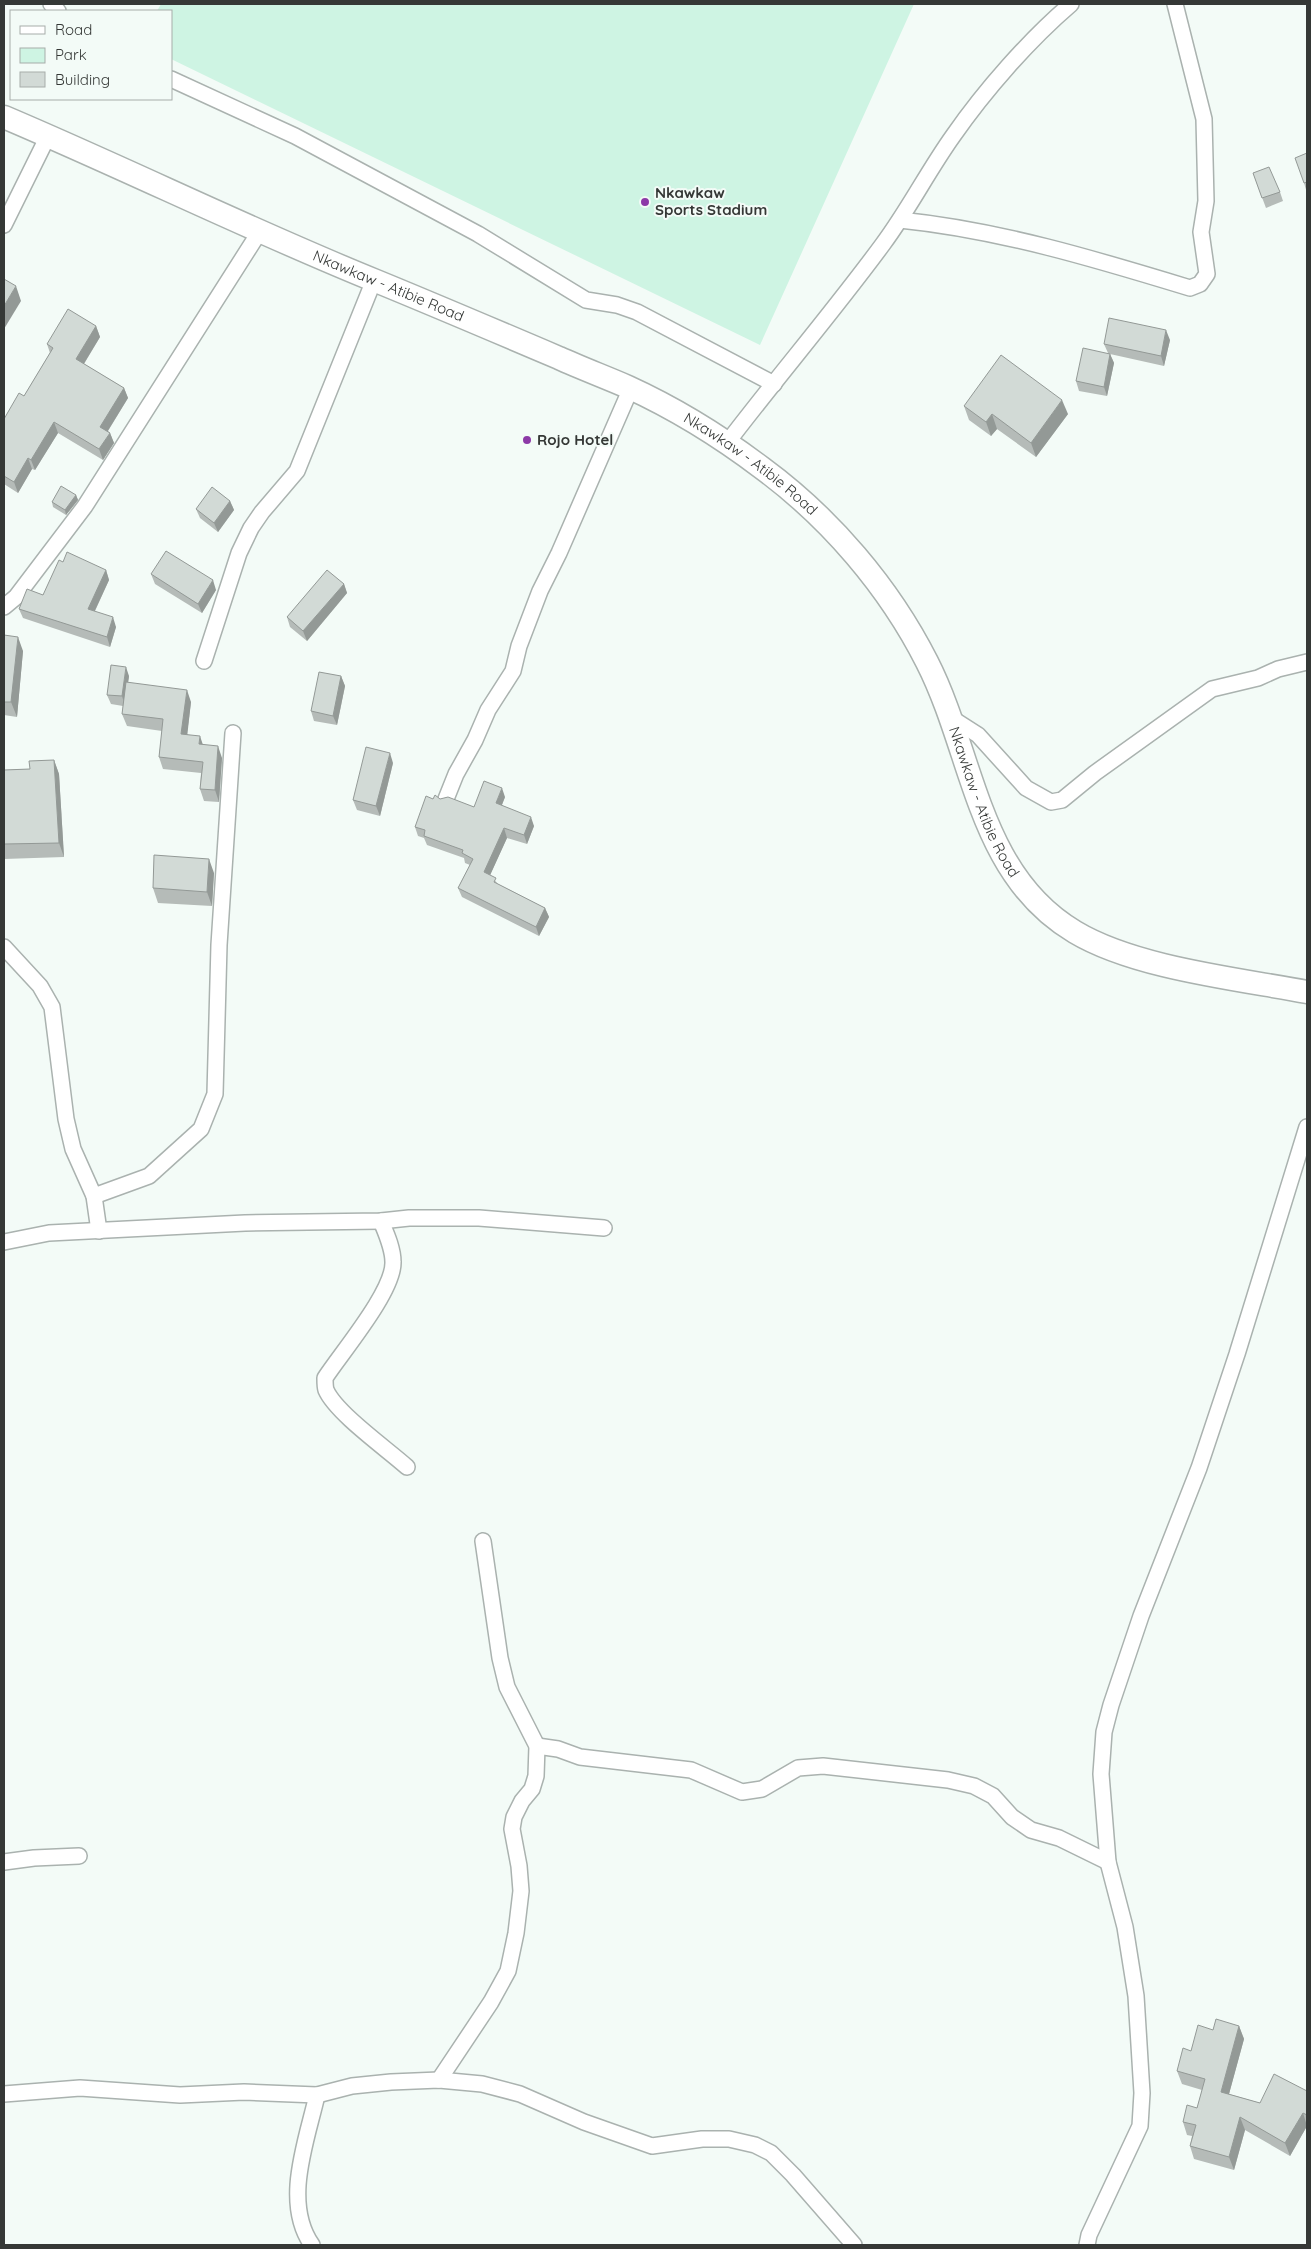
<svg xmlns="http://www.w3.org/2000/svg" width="1311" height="2249" viewBox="0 0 1311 2249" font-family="Quicksand,sans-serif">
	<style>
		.green { fill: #cef4e3 }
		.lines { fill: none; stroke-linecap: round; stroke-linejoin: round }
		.street-casing { stroke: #aab2af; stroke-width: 18 }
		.secondary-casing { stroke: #aab2af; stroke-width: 25 }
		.street { stroke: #fff; stroke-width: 15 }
		.secondary { stroke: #fff; stroke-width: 22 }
		.wall { fill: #b5bbb8 }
		.shaded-wall { fill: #939996 }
		.building { fill: #d2dad6; stroke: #939996 }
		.poi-dot { fill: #8c39a7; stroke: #f3fbf7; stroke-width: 2 }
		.labels { text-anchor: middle; stroke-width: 4; stroke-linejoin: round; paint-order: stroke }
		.poi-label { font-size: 15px; font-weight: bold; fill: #353836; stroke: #f3fbf7; text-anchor: start }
		.street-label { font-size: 15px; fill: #353836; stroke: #f3fbf7 }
	</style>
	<rect width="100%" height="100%" fill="#f3fbf7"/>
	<!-- green -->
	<path class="green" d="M161,4H914L760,345L171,59V11H157Z"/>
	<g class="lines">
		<defs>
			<g id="street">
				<path d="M51,4L58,11"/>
				<path d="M171,79L295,136L478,234L586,300L617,305L637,312L774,384"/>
				<path d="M900,220C999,230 1095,259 1190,288L1200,284L1207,274L1201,232L1206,201L1204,119L1175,4"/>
				<path d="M4,225L48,136"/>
				<path d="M727,443C778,376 833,312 883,244C909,209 928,171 953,136C985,90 1029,40 1071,4"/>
				<path d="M4,607L16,597L85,506L260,231"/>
				<path d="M204,661L239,553L251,528L262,512L297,471L374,280"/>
				<path d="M953,719L978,735L1026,788L1051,802L1062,800L1095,773L1212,689L1258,678L1278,669L1307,662"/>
				<path d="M446,799L456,774L475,740L488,710L513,671L519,646L540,591L559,553L631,388"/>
				<path d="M4,947L40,986L52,1007L66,1119L73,1149L94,1196L99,1231"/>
				<path d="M94,1196L149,1176L201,1129L215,1094L219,945L233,733"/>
				<path d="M381,1221C386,1233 393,1248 393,1262C394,1291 342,1352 325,1378C325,1382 325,1387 326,1390C336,1413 387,1449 407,1467"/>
				<path d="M4,1242L49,1233L245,1223L381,1221L409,1218H479L604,1228"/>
				<path d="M537,1746L558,1749L580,1757L691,1770L742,1792L762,1789L798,1768L823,1766L948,1780L974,1786L993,1796L1012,1817L1031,1830L1059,1838L1108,1862"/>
				<path d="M4,1862L34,1858L79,1856"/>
				<path d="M439,2080L491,2002L508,1971L516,1933L521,1891L519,1866L512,1829L514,1817L522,1801L532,1789L536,1776L537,1746L507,1687L500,1658L483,1541"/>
				<path d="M4,2094L80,2088L180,2095L244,2092L317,2095L352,2086L391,2082L439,2080L482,2084L520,2094L584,2122L652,2146L702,2139H729L755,2145L771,2153L793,2175L854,2245"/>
				<path d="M312,2245C282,2202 307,2140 317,2095"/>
				<path d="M1087,2245L1089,2235L1140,2126L1142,2093L1136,1996L1125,1927L1108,1862L1101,1774L1104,1732L1111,1705L1141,1616L1199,1468L1237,1354L1307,1127"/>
			</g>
			<g id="secondary">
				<path id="s1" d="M4,117C129,170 250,230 376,281C437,306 498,332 559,358C581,368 605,377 628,387C674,408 721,437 762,468C830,518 889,587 927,662C974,754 977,874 1075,932C1135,968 1238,979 1307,992"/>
			</g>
		</defs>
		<!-- street casing -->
		<use href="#street" class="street-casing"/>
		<!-- secondary casing -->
		<use href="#secondary" class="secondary-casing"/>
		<!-- street -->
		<use href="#street" class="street"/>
		<!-- secondary -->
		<use href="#secondary" class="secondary"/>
	</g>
	<!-- wall -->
	<g class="wall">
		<path d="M1307,153V193L1304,183Z"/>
		<path d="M1253,173L1280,192L1283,201L1266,208Z"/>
		<path d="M96,326L100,337L84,364L124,388L128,398L108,431L110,433L114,443L103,460L58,433L35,470L32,469L18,493L4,484V419L24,396L50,353L47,344Z"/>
		<path d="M1170,340L1164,366L1110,354L1114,363L1107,396L1079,391L1076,381L1108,353L1104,344Z"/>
		<path d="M964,406L1068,414L1036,457L997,429L991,436L969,420Z"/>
		<path d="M76,495L78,500L66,515L53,507L52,502Z"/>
		<path d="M230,501L234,510L218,532L200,518L196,509Z"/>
		<path d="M63,562L106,570L109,580L95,611L116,627L110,647L23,618L19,609L43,595Z"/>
		<path d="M151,574L216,590L202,613L155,584Z"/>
		<path d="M344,584L347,593L307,641L290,627L287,617Z"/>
		<path d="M4,635L23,651L17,717L4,715Z"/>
		<path d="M129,676L128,682L191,702L187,734L222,758L219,802L204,801L200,789L201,773L163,769L159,757L162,731L127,726L122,714L123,706L111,704L107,695Z"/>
		<path d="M341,676L345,686L337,725L314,721L311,711Z"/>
		<path d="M54,760L59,774L64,857L4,859V770L30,769Z"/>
		<path d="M393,763L380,816L357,810L353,800Z"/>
		<path d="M505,797L502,805L534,826L527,844L507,838L490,875L498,884L545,908L549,917L539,936L462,897L458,888L470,865L465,863L464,858L427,845L424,838L418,836L415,827L433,799H440L474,807Z"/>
		<path d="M214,873L212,906L158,903L153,888Z"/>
		<path d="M1239,2026L1244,2039L1229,2094L1260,2103L1307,2091V2126L1290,2156L1245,2130L1234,2170L1194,2159L1190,2146L1192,2136L1187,2135L1183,2122L1197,2108L1202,2090L1182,2084L1177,2071L1191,2051L1213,2030Z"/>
	</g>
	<!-- shaded-wall -->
	<g class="shaded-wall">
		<path d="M16,286L21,301L4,329V306Z"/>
		<path d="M96,326L100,337L80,370L76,359Z"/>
		<path d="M1166,330L1170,340L1164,366L1161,356Z"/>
		<path d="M1110,354L1114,363L1107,396L1104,387Z"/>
		<path d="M124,388L128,398L104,437L100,427Z"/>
		<path d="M1062,400L1068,414L1036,457L1031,443Z"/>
		<path d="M992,414L997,429L991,436L986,422Z"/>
		<path d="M54,422L58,433L35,470L31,460Z"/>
		<path d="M110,433L114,443L103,460L99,449Z"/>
		<path d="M28,458L32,469L18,493L14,482Z"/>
		<path d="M76,495L78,500L66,515L65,510Z"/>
		<path d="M230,501L234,510L218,532L214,523Z"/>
		<path d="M106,570L109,580L91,619L88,609Z"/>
		<path d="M213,580L216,590L202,613L198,604Z"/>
		<path d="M344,584L347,593L307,641L303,631Z"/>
		<path d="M113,617L116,627L110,647L107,637Z"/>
		<path d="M18,637L23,651L17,717L11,702Z"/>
		<path d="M126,667L129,676L125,706L122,696Z"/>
		<path d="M341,676L345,686L337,725L333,716Z"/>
		<path d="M187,690L191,702L186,746L181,734Z"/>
		<path d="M200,736L204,748L199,744Z"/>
		<path d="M218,746L222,758L219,802L215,790Z"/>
		<path d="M390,753L393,763L380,816L376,806Z"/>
		<path d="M54,760L59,774L64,857L59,843Z"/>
		<path d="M502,788L505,797L499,812L496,803Z"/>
		<path d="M531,817L534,826L527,844L524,835Z"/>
		<path d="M504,828L507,838L487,882L484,872Z"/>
		<path d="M209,859L214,873L212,906L207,892Z"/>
		<path d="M545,908L549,917L539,936L536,927Z"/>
		<path d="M1239,2026L1244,2039L1226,2105L1221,2092Z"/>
		<path d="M1303,2113L1307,2126L1290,2156L1285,2143Z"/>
		<path d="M1240,2117L1245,2130L1234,2170L1229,2157Z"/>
	</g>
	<!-- building -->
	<g class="building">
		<path d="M1307,153V182L1304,183L1295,158Z"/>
		<path d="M1269,167L1280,192L1262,198L1253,173Z"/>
		<path d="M4,279L16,286L4,306Z"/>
		<path d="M68,309L96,326L76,359L124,388L100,427L110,433L99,449L54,422L31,460L28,458L14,482L4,476V419L19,393L24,396L53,348L47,344Z"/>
		<path d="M1109,318L1166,330L1161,356L1104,344Z"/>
		<path d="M1083,348L1110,354L1104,387L1076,381Z"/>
		<path d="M1001,355L1062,400L1031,443L992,414L986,422L964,406Z"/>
		<path d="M61,486L76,495L65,510L52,502Z"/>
		<path d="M212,487L230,501L214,523L196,509Z"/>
		<path d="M166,551L213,580L198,604L151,574Z"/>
		<path d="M67,552L106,570L88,609L113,617L107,637L19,609L27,589L43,595L59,560L63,562Z"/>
		<path d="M327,570L344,584L303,631L287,617Z"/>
		<path d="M4,635L18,637L11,702H4Z"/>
		<path d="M111,665L126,667L122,696L107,695Z"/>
		<path d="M319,672L341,676L333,716L311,711Z"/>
		<path d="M126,682L187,690L181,734L200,736L199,744L218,746L215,790L200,789L203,762L159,757L163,719L122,714Z"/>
		<path d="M366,747L390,753L376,806L353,800Z"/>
		<path d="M54,760L59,843L4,844V770L30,769L29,761Z"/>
		<path d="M484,781L502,788L496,803L531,817L524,835L504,828L484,872L496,878L494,882L545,908L536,927L458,888L473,859L462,853L463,850L424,836L425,830L415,827L426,796L433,799L435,795L440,799L448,797L474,807Z"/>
		<path d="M154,855L209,859L207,892L153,888Z"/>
		<path d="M1216,2019L1239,2026L1221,2092L1260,2103L1274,2074L1307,2091V2115L1303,2113L1285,2143L1240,2117L1229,2157L1190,2146L1196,2125L1183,2122L1187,2105L1197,2108L1205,2079L1177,2071L1183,2048L1191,2051L1198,2025L1213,2030Z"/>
	</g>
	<!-- markers -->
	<g class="poi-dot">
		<circle cx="645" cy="202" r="5"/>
		<circle cx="527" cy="440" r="5"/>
	</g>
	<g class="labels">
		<!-- poi labels -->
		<g class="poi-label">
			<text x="655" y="198">Nkawkaw<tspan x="655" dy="17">Sports Stadium</tspan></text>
			<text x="537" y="445">Rojo Hotel</text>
		</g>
		<!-- street labels -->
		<g class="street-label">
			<text dy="5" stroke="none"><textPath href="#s1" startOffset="420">Nkawkaw - Atibie Road</textPath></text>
			<text dy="5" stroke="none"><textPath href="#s1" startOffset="825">Nkawkaw - Atibie Road</textPath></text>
			<text dy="5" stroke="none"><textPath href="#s1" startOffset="1245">Nkawkaw - Atibie Road</textPath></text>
		</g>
	</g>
	<!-- border -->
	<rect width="1311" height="2249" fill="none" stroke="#353836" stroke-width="10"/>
	<!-- legend -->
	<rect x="10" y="10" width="162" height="90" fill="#f3fbf7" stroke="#a7adaa"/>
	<rect x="20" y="26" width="25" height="8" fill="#ffffff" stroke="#a7adaa"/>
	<text x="55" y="35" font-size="15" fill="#353836">Road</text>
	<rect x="20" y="48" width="25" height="15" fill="#cef4e3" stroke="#a7adaa"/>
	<text x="55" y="60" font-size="15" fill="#353836">Park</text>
	<rect x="20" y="72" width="25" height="15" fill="#d2dad6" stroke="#a7adaa"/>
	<text x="55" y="85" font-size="15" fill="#353836">Building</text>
</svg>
